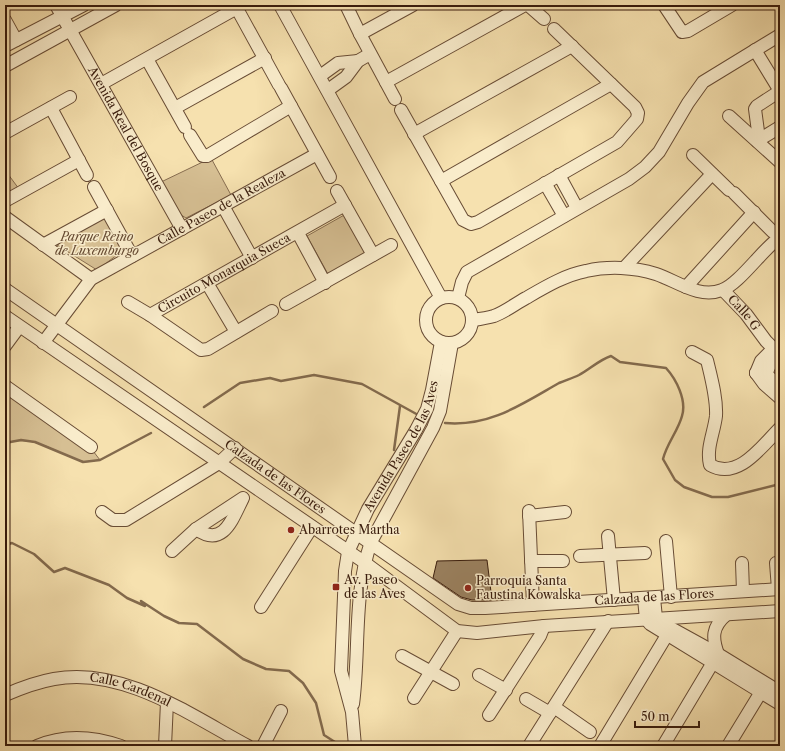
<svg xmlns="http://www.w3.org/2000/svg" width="785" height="751" viewBox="0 0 785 751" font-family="'Libre Caslon Text',serif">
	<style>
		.green { fill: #d6bf93; stroke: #876d50 }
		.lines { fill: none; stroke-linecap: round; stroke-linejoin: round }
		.stream { stroke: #836a4d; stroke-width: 2.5 }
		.building { fill: #9b8261; stroke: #381b0c }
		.minor-casing { stroke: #684c35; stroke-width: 14 }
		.minor { stroke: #f9eccb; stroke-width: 12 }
		.poi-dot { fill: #8f2418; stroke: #f9eccb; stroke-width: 1.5 }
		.labels { text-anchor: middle; stroke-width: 3; stroke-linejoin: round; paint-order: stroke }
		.street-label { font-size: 12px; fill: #381b0c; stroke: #f9eccb }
		.park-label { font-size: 12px; font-style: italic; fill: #674c34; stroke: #f9eccb }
		.poi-label { font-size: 12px; fill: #381b0c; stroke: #f9eccb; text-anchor: start }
	</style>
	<rect width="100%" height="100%" fill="#f6e1af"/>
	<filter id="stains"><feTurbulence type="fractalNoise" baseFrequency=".005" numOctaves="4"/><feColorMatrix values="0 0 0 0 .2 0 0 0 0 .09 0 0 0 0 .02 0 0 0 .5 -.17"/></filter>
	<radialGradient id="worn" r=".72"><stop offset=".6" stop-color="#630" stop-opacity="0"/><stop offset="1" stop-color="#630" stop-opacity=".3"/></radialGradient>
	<!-- green -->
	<g class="green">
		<path d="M211,158L231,195L186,218L178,213L159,183Z"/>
		<path d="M5,170L19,189L5,197Z"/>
		<path d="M346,214L368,255L329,276L307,236Z"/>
		<path d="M105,215L125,249L97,270L57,245Z"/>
		<path d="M5,389L90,447L100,460C95,460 87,463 82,461C54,453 36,434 5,443Z"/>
	</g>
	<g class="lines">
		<!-- stream -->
		<g class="stream">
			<path d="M204,407L240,383L270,378L281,381L314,375L362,384L420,416"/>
			<path d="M445,423C490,427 522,404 559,383C566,380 573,378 579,375C590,369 599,360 611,356L620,362L666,368C676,379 687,400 682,416C678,431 667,443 663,459L675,480L684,487L712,497H728L780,484"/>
			<path d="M5,443L21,440L35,442L83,462L100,460L151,433"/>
			<path d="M394,450L400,406"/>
			<path d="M5,545L12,543L34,554L54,572L65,568L109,585L127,598L145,606L141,601L164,616L179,623L197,624L243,659L266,669L289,671L303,683L316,703L324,735L338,744"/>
		</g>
	</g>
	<!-- building -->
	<path class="building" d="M483,560H487L492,600H472L461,597L433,578L437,561Z"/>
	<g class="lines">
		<defs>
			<g id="minor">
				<path id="s1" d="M56,5L182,229"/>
				<path d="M235,5L279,85"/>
				<path d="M280,5L441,298"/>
				<path d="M346,5L360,34L395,99"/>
				<path d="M528,5L544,19"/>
				<path d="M664,5L682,32L688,31L732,5"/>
				<path d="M5,20L16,40"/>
				<path d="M360,34L413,5"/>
				<path d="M5,46L84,5"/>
				<path d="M755,50L780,91"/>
				<path d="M147,59L185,127"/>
				<path d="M5,66L116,5"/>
				<path d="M320,76L338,63L358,61"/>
				<path d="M386,82L525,5"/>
				<path d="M101,84L237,8"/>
				<path d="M281,88L330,177"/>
				<path d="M328,90L346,77L358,61L370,54"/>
				<path d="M51,108L87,175"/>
				<path d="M175,108L265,58"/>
				<path d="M401,110L463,220L471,224L478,222L617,142L637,119L638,113L635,107L554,29"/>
				<path d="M729,116L780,162"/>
				<path d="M5,133L70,97"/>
				<path d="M414,134L572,46"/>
				<path d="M190,135L203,156H207L291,106"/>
				<path d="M759,139L755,109L757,106L780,91"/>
				<path d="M757,141L780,127"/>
				<path d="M693,155L729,190"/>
				<path d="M559,175L577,208"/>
				<path d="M441,181L611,84"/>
				<path d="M545,183L564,216"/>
				<path d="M94,187L132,256"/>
				<path d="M337,191L373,255"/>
				<path d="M734,193L773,232"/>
				<path d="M5,201L79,160"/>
				<path d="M223,206L252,258"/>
				<path d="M5,217L91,279"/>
				<path d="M298,233L325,283"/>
				<path d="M43,245L107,210"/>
				<path d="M624,268L712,174"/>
				<path d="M207,283L236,332"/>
				<path d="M686,287L754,212"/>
				<path id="s2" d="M5,289L458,604L471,608H485L780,589"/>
				<path id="s3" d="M723,290L746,314L766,341L780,355"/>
				<circle cx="449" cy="320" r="23"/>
				<path d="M458,298L462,282L467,272L629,179L645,167L659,152L688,103L703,82L780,35"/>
				<path d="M128,302L150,315L201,350L208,349L272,311"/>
				<path d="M286,304L391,245"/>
				<path id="s4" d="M150,315L345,205"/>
				<path d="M5,316L364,562L457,631L477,633L544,626L780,611"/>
				<path d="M473,320C480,319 487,318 494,316C505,312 515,304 526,298C545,287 565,275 586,271C608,266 634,267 656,274C677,281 699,299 722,290C739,284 762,250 780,237"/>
				<path id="s5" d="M43,343L91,279L317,154"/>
				<path d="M5,346L19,327"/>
				<path d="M692,352L707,360C711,377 717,398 716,416C714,433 706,448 710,465C738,481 762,446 780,428"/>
				<path d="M756,373L764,384L780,398"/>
				<path d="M756,373L761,361L773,349"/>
				<path d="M756,373L766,374L780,387"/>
				<path d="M766,374L770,365L780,355"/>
				<path d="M5,386L91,447"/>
				<path d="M529,511L533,605"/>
				<path d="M102,512L113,520H126L219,463L235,448"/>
				<path d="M529,516L565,512"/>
				<path d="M196,529C223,548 232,520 242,500"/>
				<path d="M608,536L614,600"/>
				<path d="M666,541L671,597"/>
				<path d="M172,551L196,529L243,498"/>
				<path d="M580,556L645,553"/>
				<path d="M531,561H563"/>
				<path d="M742,563L743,591"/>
				<path d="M776,563L778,589"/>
				<path d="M654,598L656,618L658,621L718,654L780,692"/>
				<path d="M644,599L646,619L650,624L780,704"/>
				<path d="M261,607L312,527"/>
				<path d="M402,656L453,684"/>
				<path d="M479,675L506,690"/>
				<path id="s6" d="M5,695C21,688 37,682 54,679C122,666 190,715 248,746"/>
				<path d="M414,698L457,631"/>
				<path d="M526,699L550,713"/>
				<path d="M353,704C360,651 353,594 371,542L433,428L440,411L452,343"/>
				<path d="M554,707L590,732"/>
				<path d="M489,715L540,636L544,626"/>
				<path d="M37,746C65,734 92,736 121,746"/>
				<path d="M165,746L167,702"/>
				<path d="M263,746L281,711"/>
				<path id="s7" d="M355,746L352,712L341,671L345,571L348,552L368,509L416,430L427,409L432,390L441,342"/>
				<path d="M529,746L608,621"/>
				<path d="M600,746L667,635"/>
				<path d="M663,746L718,654C712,638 712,627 726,615"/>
				<path d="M728,746L761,692"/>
			</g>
		</defs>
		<!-- minor casing -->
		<use href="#minor" class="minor-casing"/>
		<!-- minor -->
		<use href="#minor" class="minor"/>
	</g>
	<!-- markers -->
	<g class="poi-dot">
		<circle cx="291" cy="530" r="4"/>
		<rect x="332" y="583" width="8" height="8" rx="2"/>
		<circle cx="468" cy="588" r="4"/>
	</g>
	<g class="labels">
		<!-- street labels -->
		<g class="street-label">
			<text dy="4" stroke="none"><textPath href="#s1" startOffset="142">Avenida Real del Bosque</textPath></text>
			<text dy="4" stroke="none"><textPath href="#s5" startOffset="229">Calle Paseo de la Realeza</textPath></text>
			<text dy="4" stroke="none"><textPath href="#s4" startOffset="85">Circuito Monarquia Sueca</textPath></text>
			<text dy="4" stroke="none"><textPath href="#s3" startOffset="31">Calle G</textPath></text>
			<text dy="4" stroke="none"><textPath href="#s7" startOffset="315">Avenida Paseo de las Aves</textPath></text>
			<text dy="4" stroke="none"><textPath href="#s2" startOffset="329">Calzada de las Flores</textPath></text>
			<text dy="4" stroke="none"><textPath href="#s2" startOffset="749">Calzada de las Flores</textPath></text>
			<text dy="4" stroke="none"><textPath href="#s6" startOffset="130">Calle Cardenal</textPath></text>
		</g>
		<!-- park labels -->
		<g class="park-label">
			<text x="97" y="241">Parque Reino<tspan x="97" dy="14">de Luxemburgo</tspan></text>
		</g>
		<!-- poi labels -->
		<g class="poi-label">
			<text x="299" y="534">Abarrotes Martha</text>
			<text x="344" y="584">Av. Paseo<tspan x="344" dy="14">de las Aves</tspan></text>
			<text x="476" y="585">Parroquia Santa<tspan x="476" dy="14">Faustina Kowalska</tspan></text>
		</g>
	</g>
	<!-- margin -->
	<rect width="785" height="751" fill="none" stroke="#f6e1af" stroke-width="20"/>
	<rect x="6" y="6" width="773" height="739" fill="none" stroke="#381b0c" stroke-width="2"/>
	<rect x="10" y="10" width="765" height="731" fill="none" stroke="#381b0c"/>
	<!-- scale -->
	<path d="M635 721v6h64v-6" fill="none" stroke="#381b0c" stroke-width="2"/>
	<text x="641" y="721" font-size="12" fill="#381b0c" stroke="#f9eccb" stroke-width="3" paint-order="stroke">50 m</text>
	<rect width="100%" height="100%" filter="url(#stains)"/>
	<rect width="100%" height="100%" fill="url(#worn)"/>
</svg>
